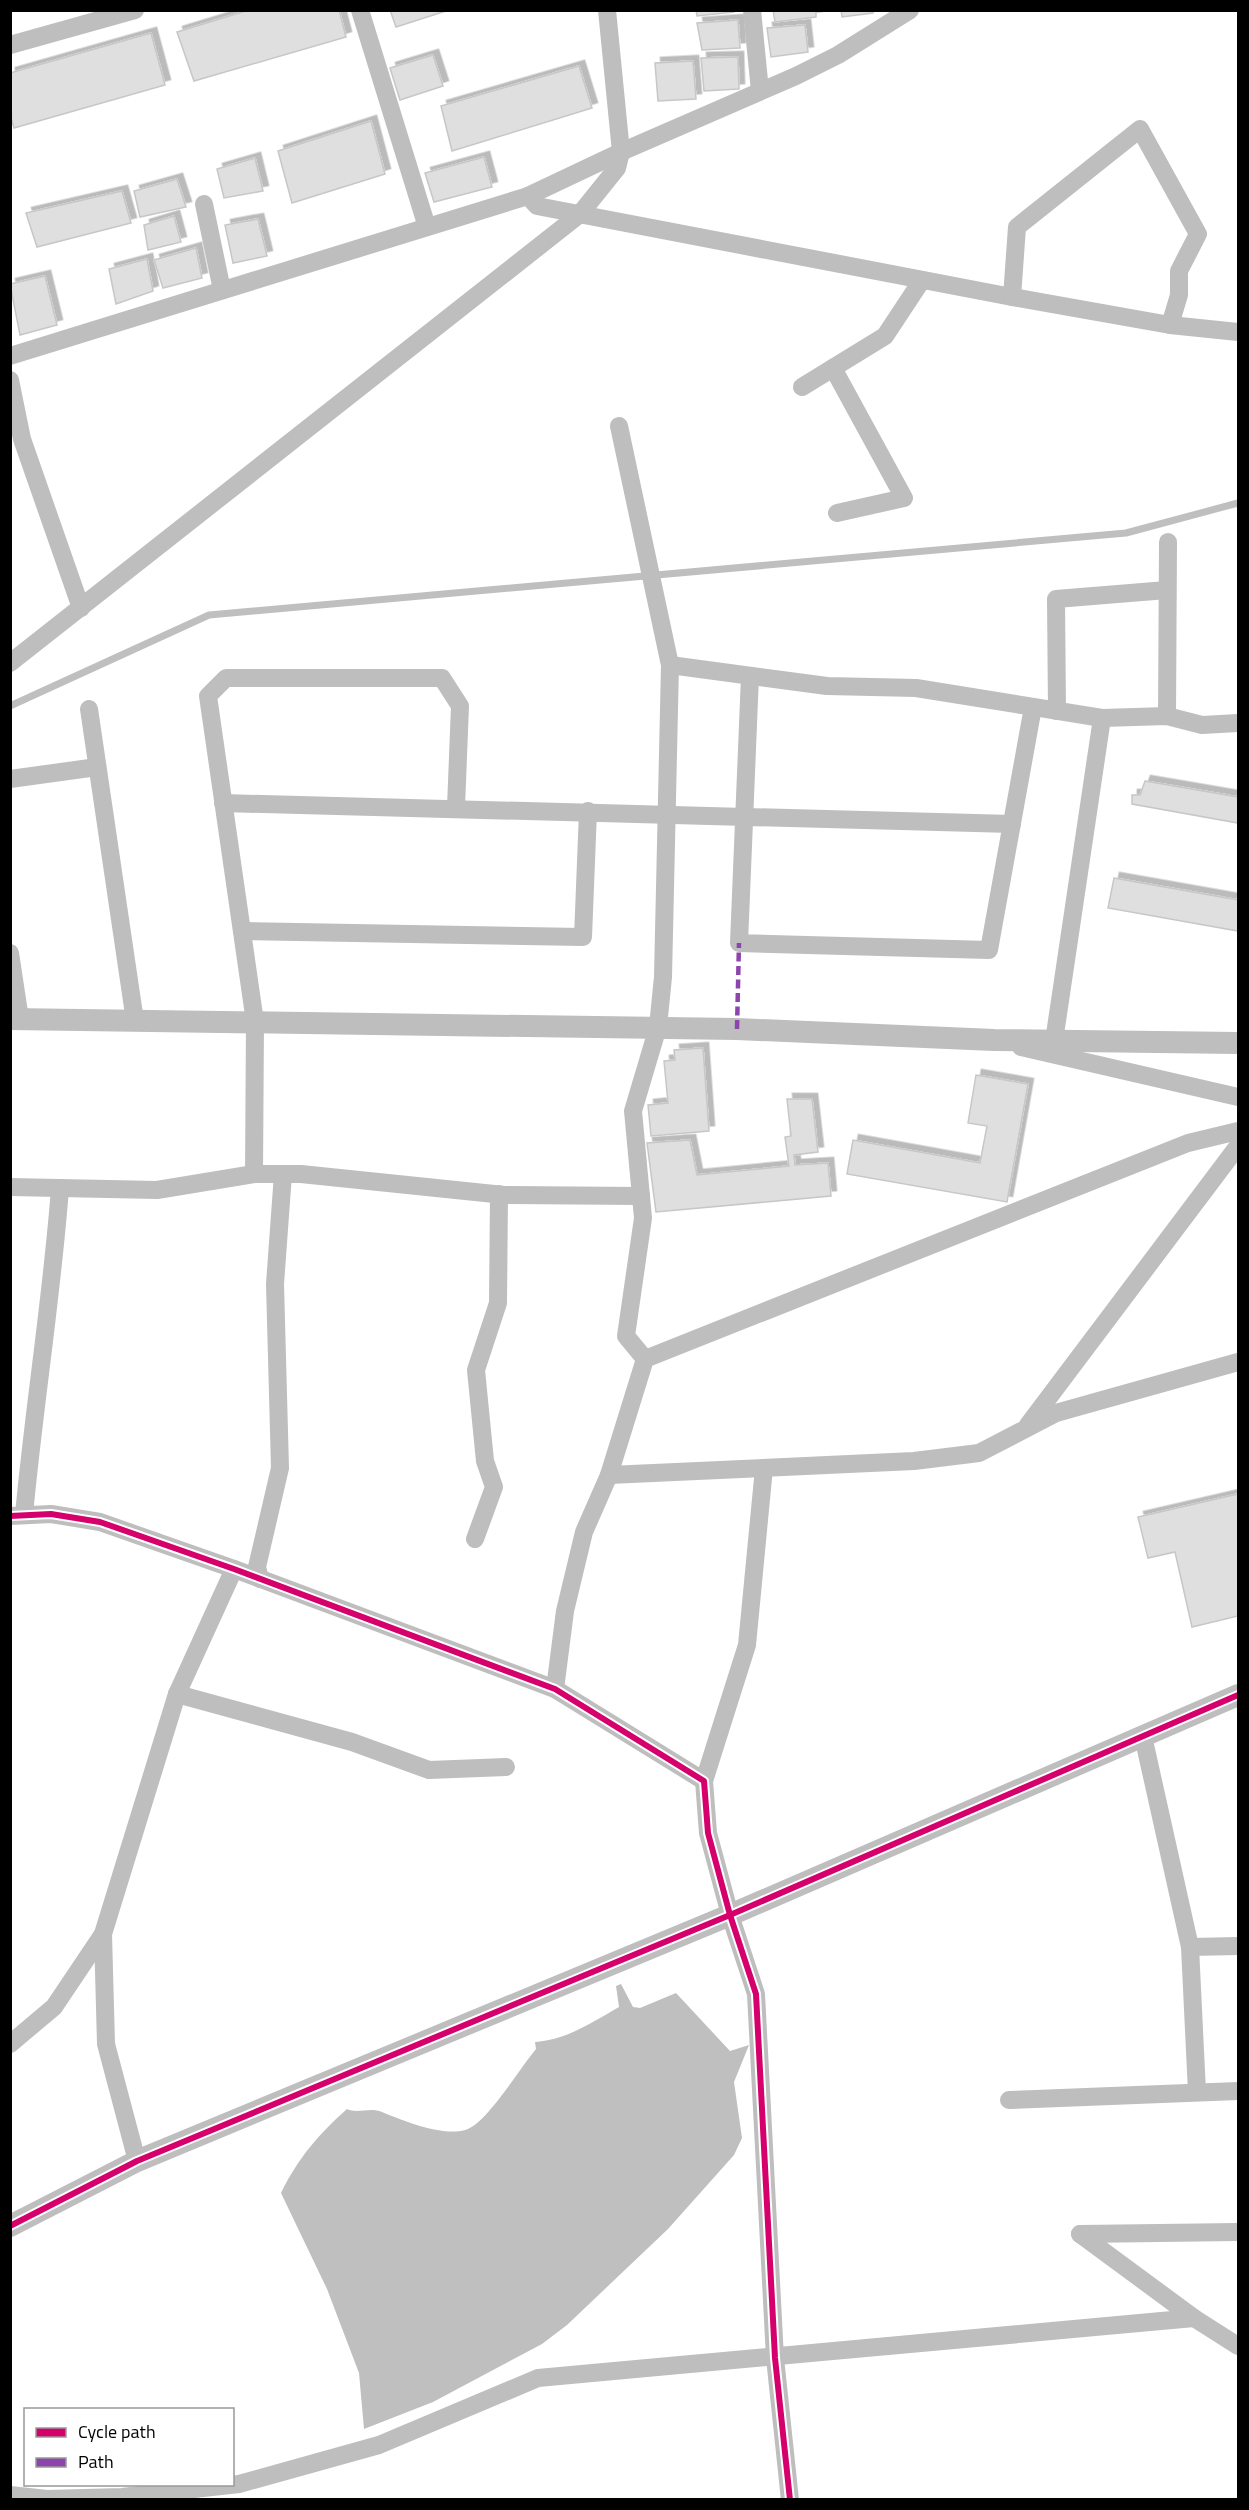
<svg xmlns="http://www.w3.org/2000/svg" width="1249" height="2510" viewBox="0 0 1249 2510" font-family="'Titillium Web',sans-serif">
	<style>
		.water { fill: #bfbfbf }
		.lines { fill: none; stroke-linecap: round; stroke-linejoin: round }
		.stream { stroke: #bfbfbf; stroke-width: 7 }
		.building { fill: #dfdfdf; stroke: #c7c7c7; stroke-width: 1.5; filter: url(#shadow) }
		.minor { stroke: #bebebe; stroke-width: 18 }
		.tertiary { stroke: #bebebe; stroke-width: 22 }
		.quiet { stroke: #8e44ad; stroke-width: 4.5; stroke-dasharray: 9 4.5; stroke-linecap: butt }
		.cycleway-casing { stroke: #fff; stroke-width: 10 }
		.cycleway { stroke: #d6006c; stroke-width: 6 }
	</style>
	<defs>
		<filter id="shadow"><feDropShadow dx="5.5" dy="-5.5" stdDeviation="0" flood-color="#0004"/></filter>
	</defs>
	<rect width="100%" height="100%" fill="#fff"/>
	<!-- water -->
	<path class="water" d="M621,1984L633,2007L640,2008L676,1993L730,2051L749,2045L734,2082L742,2138L734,2155L668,2229L567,2325L542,2344L433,2402L364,2429L359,2373L327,2289L281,2193C298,2158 319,2134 347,2109C357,2114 370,2107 382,2112C404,2121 445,2138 468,2129C488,2121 520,2068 536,2049L535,2042C566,2040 593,2022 619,2007L616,1986Z"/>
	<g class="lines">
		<!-- stream -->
		<path class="stream" d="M10,706L209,615L1126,533L1238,503"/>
	</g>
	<!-- building -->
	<g class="building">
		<path d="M249,10H339L346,37L194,81L177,32Z"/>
		<path d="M390,10H449L396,27Z"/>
		<path d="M696,10H734V12L697,16Z"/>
		<path d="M773,10H816V17L775,22Z"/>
		<path d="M841,10H873V13L842,17Z"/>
		<path d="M738,20L740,48L702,50L697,23Z"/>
		<path d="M805,25L808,52L771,57L767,28Z"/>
		<path d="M151,33L165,85L14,128L10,114V73Z"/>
		<path d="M433,55L443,86L400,100L390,68Z"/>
		<path d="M738,57L739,89L704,91L701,58Z"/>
		<path d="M693,61L696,99L658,101L655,63Z"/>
		<path d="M579,66L592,108L452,151L441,106Z"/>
		<path d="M371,121L385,174L292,203L278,151Z"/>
		<path d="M484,157L492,187L434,202L425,173Z"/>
		<path d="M255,158L263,191L224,198L217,169Z"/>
		<path d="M177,179L186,207L140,217L134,191Z"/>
		<path d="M122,191L131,223L37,247L26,213Z"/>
		<path d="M174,216L181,242L148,250L144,225Z"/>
		<path d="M258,219L267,256L233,263L225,225Z"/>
		<path d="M196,248L202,278L163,288L154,260Z"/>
		<path d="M147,259L153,291L116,304L109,269Z"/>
		<path d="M45,276L57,325L20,335L10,284Z"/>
		<path d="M1145,781L1238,797V823L1132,804V795H1140Z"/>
		<path d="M1114,878L1238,900V931L1108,908Z"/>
		<path d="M703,1048L709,1131L651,1136L648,1105L668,1103L664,1061L675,1060L674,1050Z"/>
		<path d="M976,1075L1028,1084L1007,1202L847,1174L853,1140L980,1163L987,1126L968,1123Z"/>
		<path d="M787,1099H812L818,1152L794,1155L795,1165L828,1163L831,1196L656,1212L647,1143L690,1140L697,1175L789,1166L785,1137L791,1136Z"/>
		<path d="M1238,1494V1616L1192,1627L1175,1552L1148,1558L1138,1517Z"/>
	</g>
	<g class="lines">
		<!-- minor -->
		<g class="minor">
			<path d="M360,10L427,227"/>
			<path d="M752,10L760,91"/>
			<path d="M10,45L135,10"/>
			<path d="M528,196L537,206L1012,297L1170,325L1238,332"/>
			<path d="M204,204L222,290"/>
			<path d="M1012,297L1017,227L1140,129L1198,234L1179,271V295L1170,325"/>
			<path d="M10,356L528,196L621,152L796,76L838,55L910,10"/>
			<path d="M833,368L904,498L837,513"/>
			<path d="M10,380L22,439L81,608"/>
			<path d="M802,387L885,336L922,280"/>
			<path d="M619,426L670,665L663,977L658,1027L633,1111L643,1218L626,1336L645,1359"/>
			<path d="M10,663L580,214L617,168L621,152L607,10"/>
			<path d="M670,665L827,686L916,688L1102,718L1167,716L1202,725L1238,723"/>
			<path d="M750,676L739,943L989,950L1033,707"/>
			<path d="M89,709L135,1021"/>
			<path d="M1057,711L1056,599L1167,590"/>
			<path d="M1167,716L1168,542"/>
			<path d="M10,779L97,767"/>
			<path d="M223,803L1012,824"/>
			<path d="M242,931L583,937L588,811"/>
			<path d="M10,953L20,1019"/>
			<path d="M1054,1041L1102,718"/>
			<path d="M1021,1047L1238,1097"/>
			<path d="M254,1174L255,1022L208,696L226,678H442L460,706L456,807"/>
			<path d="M10,1187L157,1190L254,1174H301L504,1195L641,1196"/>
			<path d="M1028,1425L1238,1146"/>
			<path d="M609,1475L914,1461L979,1453L1056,1413L1238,1362"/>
			<path d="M24,1515C34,1406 52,1297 60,1188"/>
			<path d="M10,1516L51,1514L100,1522L234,1569L555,1689L704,1781L708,1833L730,1915L756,1994L775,2358L790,2500"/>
			<path d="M475,1539L494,1487L485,1461L476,1370L498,1303L499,1194"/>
			<path d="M260,1579L257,1567L280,1468L275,1284L283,1174"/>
			<path d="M555,1689L565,1611L584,1532L609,1475L645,1359L1188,1143L1238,1131"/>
			<path d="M177,1694L352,1742L429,1770L506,1767"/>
			<path d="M1143,1736L1190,1947L1197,2092"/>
			<path d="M704,1781L747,1645L764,1468"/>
			<path d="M103,1934L106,2044L137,2161"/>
			<path d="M1190,1947L1238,1946"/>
			<path d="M10,2044L54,2007L103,1934L177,1694L234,1569"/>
			<path d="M1009,2100L1238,2091"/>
			<path d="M1080,2234L1194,2318L1238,2346"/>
			<path d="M1080,2234L1238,2232"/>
			<path d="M10,2495L47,2499L122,2497L239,2484L379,2445L538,2378L1194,2318"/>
		</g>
		<!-- tertiary -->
		<g class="tertiary">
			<path d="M10,1019L737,1029L994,1040L1238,1043"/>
			<path d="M10,2226L137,2161L730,1915L1238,1695"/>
		</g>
		<!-- quiet -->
		<path class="quiet" d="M737,1029L739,943"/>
		<defs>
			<g id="cycleway">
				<path d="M10,1516L51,1514L100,1522L234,1569L555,1689L704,1781L708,1833L730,1915L756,1994L775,2358L790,2500"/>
				<path d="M10,2226L137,2161L730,1915L1238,1695"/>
			</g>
		</defs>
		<!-- cycleway casing -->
		<use href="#cycleway" class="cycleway-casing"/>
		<!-- cycleway -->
		<use href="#cycleway" class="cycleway"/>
	</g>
	<!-- border -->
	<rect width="1249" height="2510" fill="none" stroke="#000000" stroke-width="24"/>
	<!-- legend -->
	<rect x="24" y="2408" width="210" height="78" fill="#ffffff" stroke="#999999" stroke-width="1.5"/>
	<rect x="36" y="2428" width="30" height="9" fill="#d6006c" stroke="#999999" stroke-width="1.5"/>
	<text x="78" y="2438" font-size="18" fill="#000000">Cycle path</text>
	<rect x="36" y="2458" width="30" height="9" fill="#8e44ad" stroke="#999999" stroke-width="1.5"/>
	<text x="78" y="2468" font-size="18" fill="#000000">Path</text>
</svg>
